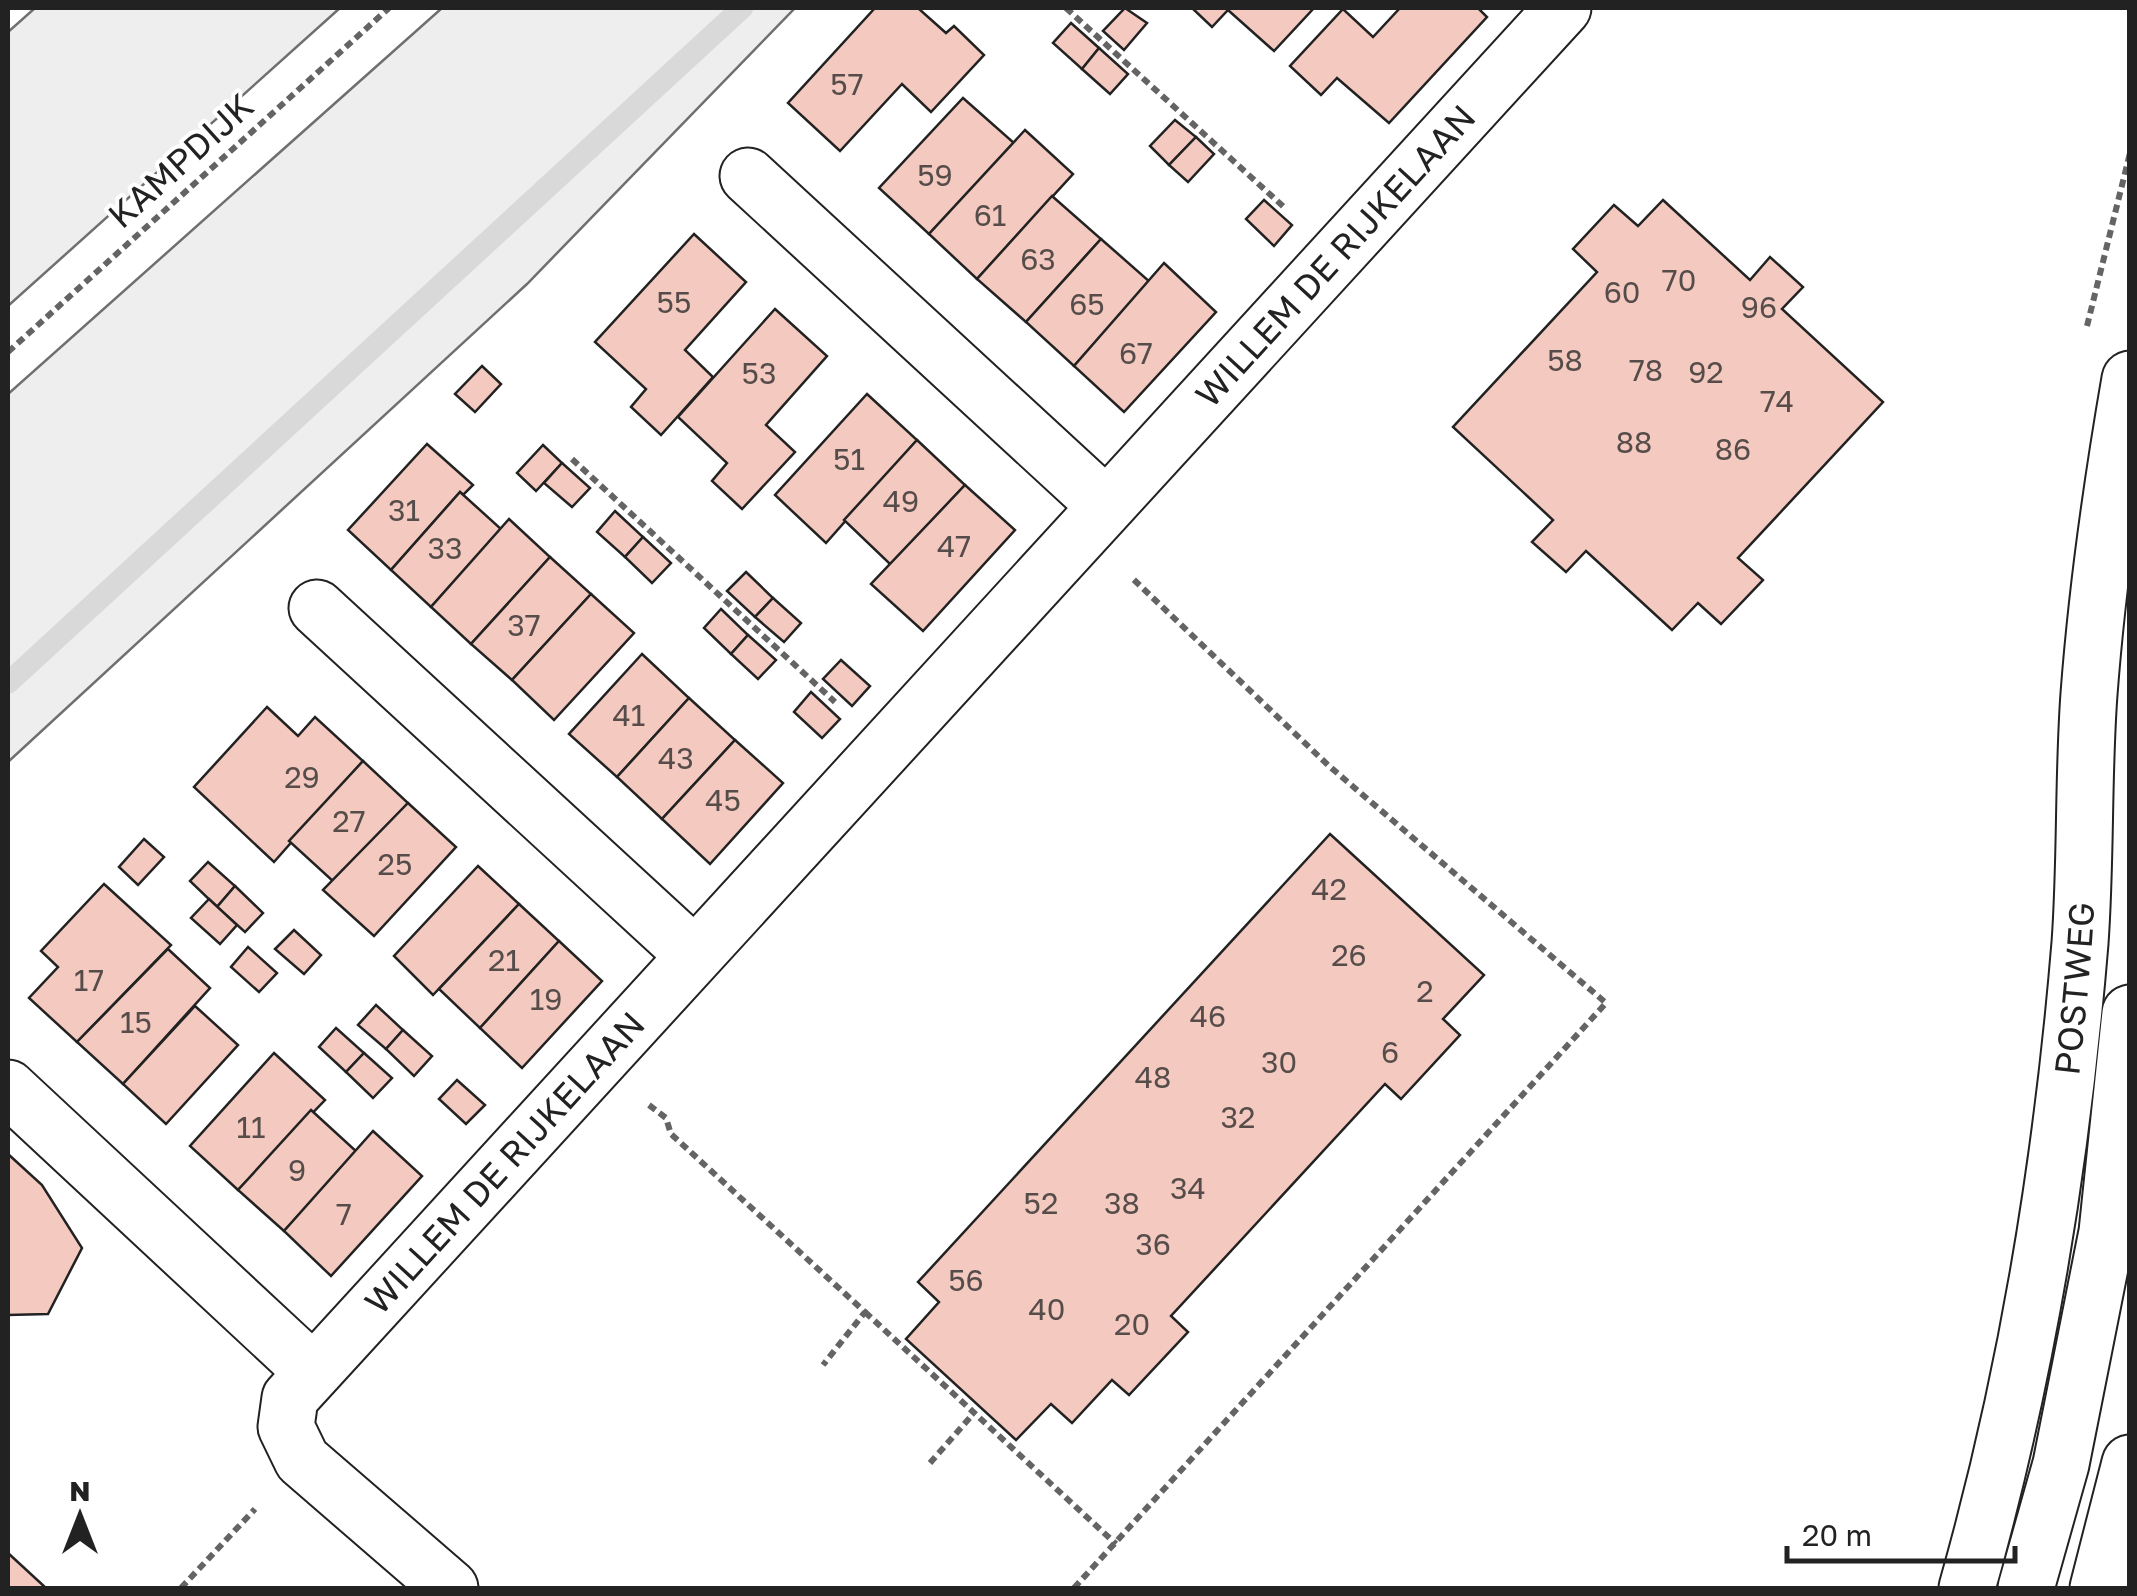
<svg xmlns="http://www.w3.org/2000/svg" width="2137" height="1596" viewBox="0 0 2137 1596" font-family="'Golos Text',sans-serif">
	<style>
		.green { fill: #eee; stroke: #6f6f6f; stroke-width: 2.5 }
		.lines { fill: none; stroke-linecap: round; stroke-linejoin: round }
		.stream { stroke: #d9d9d9; stroke-width: 22 }
		.building { fill: #f3c9c0; stroke: #222; stroke-width: 2.5 }
		.street-casing { stroke: #222; stroke-width: 59 }
		.secondary-casing { stroke: #222; stroke-width: 59 }
		.path { stroke: #646464; stroke-width: 6; stroke-dasharray: 8 5; stroke-linecap: butt }
		.street { stroke: #fff; stroke-width: 55 }
		.secondary { stroke: #fff; stroke-width: 55 }
		.labels { text-anchor: middle; stroke-width: 8; stroke-linejoin: round; paint-order: stroke }
		.number-label { font-size: 30px; fill: #564c4a }
		.street-label { font-size: 35px; fill: #222; stroke: #fff }
	</style>
	<rect width="100%" height="100%" fill="#fff"/>
	<!-- green -->
	<g class="green">
		<path d="M35,8H340L8,306V32Z"/>
		<path d="M442,8H795L527,284L8,762V394Z"/>
	</g>
	<g class="lines">
		<!-- stream -->
		<path class="stream" d="M8,683L742,8"/>
	</g>
	<!-- building -->
	<g class="building">
		<path d="M875,8H918L946,33L954,26L984,55L931,112L902,84L840,151L788,103Z"/>
		<path d="M1125,8L1147,23L1124,50L1103,31Z"/>
		<path d="M1192,8H1314L1274,51L1228,10L1212,27Z"/>
		<path d="M1400,8H1478L1487,17L1389,123L1337,78L1321,95L1290,66L1343,9L1373,37Z"/>
		<path d="M1071,23L1099,48L1082,69L1053,43Z"/>
		<path d="M1099,48L1128,74L1110,94L1082,69Z"/>
		<path d="M963,98L1014,143L929,234L879,188Z"/>
		<path d="M1175,120L1196,137L1169,165L1150,146Z"/>
		<path d="M1025,130L1073,174L977,279L929,234Z"/>
		<path d="M1196,137L1214,154L1188,182L1169,165Z"/>
		<path d="M1052,196L1101,239L1026,322L977,279Z"/>
		<path d="M1264,200L1292,225L1274,246L1246,219Z"/>
		<path d="M1663,200L1750,280L1770,257L1803,287L1782,309L1883,402L1738,558L1763,580L1721,624L1698,603L1672,630L1586,551L1566,572L1532,542L1553,520L1453,427L1597,272L1573,249L1614,205L1638,226Z"/>
		<path d="M694,234L746,282L685,350L713,377L661,435L631,407L646,389L595,342Z"/>
		<path d="M1101,239L1150,282L1074,366L1026,322Z"/>
		<path d="M1164,263L1216,312L1124,412L1074,366Z"/>
		<path d="M775,309L827,356L766,425L795,452L742,509L712,481L727,463L678,417Z"/>
		<path d="M482,366L501,384L475,412L455,394Z"/>
		<path d="M867,394L917,440L826,543L775,495Z"/>
		<path d="M917,440L965,485L891,565L844,520Z"/>
		<path d="M427,444L473,485L463,495L460,492L391,570L348,530Z"/>
		<path d="M543,445L562,463L536,491L517,473Z"/>
		<path d="M562,463L590,488L572,507L544,483Z"/>
		<path d="M965,485L1015,530L923,631L871,584Z"/>
		<path d="M460,492L501,529L431,607L391,570Z"/>
		<path d="M615,511L643,537L625,557L597,532Z"/>
		<path d="M509,519L550,557L471,644L431,607Z"/>
		<path d="M643,537L671,563L652,583L625,557Z"/>
		<path d="M550,557L591,594L512,680L471,644Z"/>
		<path d="M746,572L773,598L755,617L727,591Z"/>
		<path d="M591,594L634,633L554,720L512,680Z"/>
		<path d="M773,598L801,623L784,642L755,617Z"/>
		<path d="M721,609L748,635L731,654L704,628Z"/>
		<path d="M748,635L776,660L758,679L731,654Z"/>
		<path d="M642,654L689,698L617,777L569,734Z"/>
		<path d="M841,660L870,686L852,706L823,679Z"/>
		<path d="M811,692L840,719L822,738L794,712Z"/>
		<path d="M689,698L735,740L662,819L617,777Z"/>
		<path d="M267,707L298,736L315,717L363,761L274,862L194,787Z"/>
		<path d="M735,740L783,783L710,864L662,819Z"/>
		<path d="M363,761L408,803L335,883L289,841Z"/>
		<path d="M408,803L456,847L374,936L323,890Z"/>
		<path d="M1330,834L1484,975L1443,1019L1460,1035L1401,1099L1385,1084L1171,1316L1188,1332L1129,1395L1112,1380L1072,1423L1051,1404L1016,1440L906,1339L939,1302L918,1282Z"/>
		<path d="M144,839L164,857L138,885L119,867Z"/>
		<path d="M208,862L235,886L217,907L190,881Z"/>
		<path d="M478,866L519,904L433,995L394,956Z"/>
		<path d="M104,884L171,945L77,1042L29,998L58,967L41,951Z"/>
		<path d="M235,886L263,913L245,932L217,907Z"/>
		<path d="M209,899L237,925L220,944L191,918Z"/>
		<path d="M519,904L559,941L480,1028L439,989Z"/>
		<path d="M294,930L321,955L304,974L275,949Z"/>
		<path d="M559,941L602,981L522,1068L480,1028Z"/>
		<path d="M248,947L277,973L259,992L231,967Z"/>
		<path d="M168,949L210,988L123,1084L77,1042Z"/>
		<path d="M376,1005L403,1030L386,1049L358,1025Z"/>
		<path d="M195,1006L238,1045L166,1124L123,1084Z"/>
		<path d="M336,1028L364,1053L346,1072L319,1047Z"/>
		<path d="M403,1030L432,1056L414,1076L386,1049Z"/>
		<path d="M274,1053L325,1100L238,1190L190,1146Z"/>
		<path d="M364,1053L392,1078L373,1098L346,1072Z"/>
		<path d="M457,1080L485,1105L466,1124L439,1099Z"/>
		<path d="M311,1110L357,1152L284,1231L238,1190Z"/>
		<path d="M373,1131L422,1176L331,1276L284,1231Z"/>
		<path d="M8,1154L42,1185L82,1248L48,1314L8,1315Z"/>
		<path d="M8,1553L46,1588H8Z"/>
	</g>
	<g class="lines">
		<defs>
			<g id="street">
				<path d="M748,176L1105,505"/>
				<path d="M317,608L693,954"/>
				<path d="M8,1088L311,1370"/>
				<path id="s1" d="M450,1588L302,1460L286,1427L290,1398L1563,8"/>
				<path d="M2098,1588L2130,1463"/>
			</g>
			<g id="secondary">
				<path id="s2" d="M1967,1588C2027,1377 2062,1162 2080,943C2086,860 2083,776 2089,694C2097,588 2112,483 2130,379"/>
				<path d="M2026,1588L2061,1464L2107,1232L2130,1013"/>
			</g>
		</defs>
		<!-- street casing -->
		<use href="#street" class="street-casing"/>
		<!-- secondary casing -->
		<use href="#secondary" class="secondary-casing"/>
		<!-- path -->
		<g class="path">
			<path d="M1066,8L1286,209"/>
			<path d="M2087,326L2130,153"/>
			<path d="M8,352L389,8"/>
			<path d="M572,459L835,702"/>
			<path d="M649,1105L666,1118L671,1134L865,1312L823,1365"/>
			<path d="M865,1312L1116,1544"/>
			<path d="M930,1463L973,1414"/>
			<path d="M181,1588L255,1509"/>
			<path d="M1074,1588L1606,1003L1329,766L1131,577"/>
		</g>
		<!-- street -->
		<use href="#street" class="street"/>
		<!-- secondary -->
		<use href="#secondary" class="secondary"/>
	</g>
	<g class="labels">
		<!-- number labels -->
		<g class="number-label">
			<text x="847" y="95">57</text>
			<text x="935" y="186">59</text>
			<text x="990" y="226">61</text>
			<text x="1038" y="270">63</text>
			<text x="1679" y="291">70</text>
			<text x="1622" y="303">60</text>
			<text x="674" y="313">55</text>
			<text x="1087" y="315">65</text>
			<text x="1759" y="318">96</text>
			<text x="1136" y="364">67</text>
			<text x="1565" y="371">58</text>
			<text x="1646" y="381">78</text>
			<text x="1706" y="383">92</text>
			<text x="759" y="384">53</text>
			<text x="1777" y="412">74</text>
			<text x="1634" y="453">88</text>
			<text x="1733" y="460">86</text>
			<text x="849" y="470">51</text>
			<text x="901" y="512">49</text>
			<text x="404" y="521">31</text>
			<text x="954" y="557">47</text>
			<text x="445" y="559">33</text>
			<text x="524" y="636">37</text>
			<text x="629" y="726">41</text>
			<text x="676" y="769">43</text>
			<text x="302" y="788">29</text>
			<text x="723" y="811">45</text>
			<text x="349" y="832">27</text>
			<text x="395" y="875">25</text>
			<text x="1329" y="900">42</text>
			<text x="1349" y="966">26</text>
			<text x="504" y="971">21</text>
			<text x="89" y="991">17</text>
			<text x="1425" y="1002">2</text>
			<text x="546" y="1010">19</text>
			<text x="1208" y="1027">46</text>
			<text x="136" y="1033">15</text>
			<text x="1390" y="1063">6</text>
			<text x="1279" y="1073">30</text>
			<text x="1153" y="1088">48</text>
			<text x="1238" y="1128">32</text>
			<text x="251" y="1138">11</text>
			<text x="297" y="1181">9</text>
			<text x="1188" y="1199">34</text>
			<text x="1041" y="1214">52</text>
			<text x="1122" y="1214">38</text>
			<text x="344" y="1225">7</text>
			<text x="1153" y="1255">36</text>
			<text x="966" y="1291">56</text>
			<text x="1047" y="1320">40</text>
			<text x="1132" y="1335">20</text>
		</g>
		<!-- street labels -->
		<g class="street-label">
			<text transform="translate(181 161) rotate(-42)" y="12">KAMPDIJK</text>
			<text dy="12" stroke="none"><textPath href="#s1" startOffset="1810">WILLEM DE RIJKELAAN</textPath></text>
			<text dy="12" stroke="none"><textPath href="#s2" startOffset="610">POSTWEG</textPath></text>
			<text dy="12" stroke="none"><textPath href="#s1" startOffset="580">WILLEM DE RIJKELAAN</textPath></text>
		</g>
	</g>
	<!-- border -->
	<rect width="2137" height="1596" fill="none" stroke="#222222" stroke-width="20"/>
	<!-- north arrow -->
	<g transform="translate(80 1516)" stroke="#ffffff" stroke-width="8" paint-order="stroke">
	<path d="M0-8L18 38L0 25L-18 38Z" fill="#222222"/>
	<text y="-15" font-size="28" font-weight="bold" text-anchor="middle" fill="#222222">N</text>
	</g>
	<!-- scale -->
	<path d="M1787 1546v15h228v-15" fill="none" stroke="#222222" stroke-width="5"/>
	<text x="1802" y="1546" font-size="30" fill="#222222" stroke="#ffffff" stroke-width="8" paint-order="stroke">20 m</text>
</svg>
